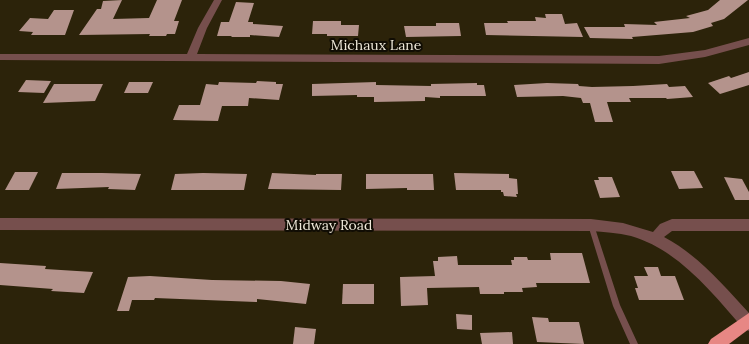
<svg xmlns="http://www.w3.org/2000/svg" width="749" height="344" viewBox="0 0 749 344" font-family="Lora,serif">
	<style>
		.building { fill: #b4938c }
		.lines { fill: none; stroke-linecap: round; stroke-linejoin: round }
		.lane { fill: #764f4d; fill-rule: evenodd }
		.street { fill: #764f4d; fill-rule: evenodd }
		.highway { fill: #e78784; fill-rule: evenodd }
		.labels { text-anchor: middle; stroke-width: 4; stroke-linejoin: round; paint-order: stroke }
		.street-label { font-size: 14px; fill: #f0eadb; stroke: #110d04 }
	</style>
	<rect width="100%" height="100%" fill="#2c230a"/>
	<!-- building -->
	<g class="building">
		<path d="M122,0L113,19L149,18L157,0H182L174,21H179L175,34H167L166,36H149L150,34L79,35L97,9H101L103,1Z"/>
		<path d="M720,0H748L724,19L711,23L713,26L693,32L632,37L633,39L590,38L584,27H625L624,24L657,25L654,22L690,18L686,16L708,10Z"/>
		<path d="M236,2L254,3L248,22H253V24L283,26L279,37L250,35V37H231L232,36H217L221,22H229Z"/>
		<path d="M54,10H74L65,35H31L33,32L19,31L30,18L48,19Z"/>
		<path d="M545,14H562L565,24L577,23L583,37L486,35L484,23H508L507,21H536L535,17L546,18Z"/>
		<path d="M313,21H341V25H359L358,36H327V34H312Z"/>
		<path d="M436,23H459L461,36L406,37L404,26H436Z"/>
		<path d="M749,72V85L720,94L708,83L729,76L731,78Z"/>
		<path d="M26,80L51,81L44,93L18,92Z"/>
		<path d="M257,81L276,82V84H283L279,100L249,98L248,106H222L218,121L173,120L179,105H200L206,84L218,85L219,82L256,83Z"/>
		<path d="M129,82H153L148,93H124Z"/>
		<path d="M376,82V85L431,86V84L477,83V85H484L486,96H440V98L425,97V101L374,102V97H357V95L312,96V84Z"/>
		<path d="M547,83L578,84L579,86L592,87L633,86L667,84L669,87L685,86L693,97L667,99L666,98H629L631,102H607L613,122H595L590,103H583L581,98L563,96L517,97L514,85Z"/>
		<path d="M54,84H103L95,101L43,103Z"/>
		<path d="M671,171H694L703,188L679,189Z"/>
		<path d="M15,172H38L29,190H5Z"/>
		<path d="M62,173H102L141,174L135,190L108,189L109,187L56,189Z"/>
		<path d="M203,173L247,174L244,190H171L175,174Z"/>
		<path d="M272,173L316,175V174H342L341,190L268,189Z"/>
		<path d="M454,173L509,174V178L517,179L518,194H516L517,197L504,196L503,192H501V190H456Z"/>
		<path d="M366,174H433L434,190H407V188L366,189Z"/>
		<path d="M598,177H612L620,197L600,198L594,180H599Z"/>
		<path d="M724,177L742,179L749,192V200H735Z"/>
		<path d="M550,253H582L590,283H536L537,287L522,288L523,292H504V294H480L479,287L427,288L428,305L401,306L400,277L435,276L433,261H438V257L457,256L458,265H512L511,260H514V257H527L528,260H551Z"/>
		<path d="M0,263L46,266L45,269L93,272L84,293L51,291L53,289L0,285Z"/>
		<path d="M644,267H658L661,276H675L684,300H639L635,288H638L634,276H648Z"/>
		<path d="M150,276L212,280L281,281L310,284L306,304L257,299V302L155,298L154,300H132L129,311H117L128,277Z"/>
		<path d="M343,284H374V304H342Z"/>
		<path d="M456,314L472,315V330L457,329Z"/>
		<path d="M532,317L548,318L549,322H579L584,344L537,342Z"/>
		<path d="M295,327L316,329L314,344H293Z"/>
		<path d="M512,332L513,344H482L480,333Z"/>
	</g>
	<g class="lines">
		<!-- lane -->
		<path class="lane" d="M591,222L593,223L594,225L620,305L638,344H630L613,306L588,225L589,223Z"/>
		<!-- street -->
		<g class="street">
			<path d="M214,0H222L207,28L197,54L659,56L705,50L749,38V45L705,57L659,64L0,60V54H187L198,28Z"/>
			<path d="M0,218L591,219L623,223L653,232L660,224L672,219H749V231H672L664,237C698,255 723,285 749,313V331L744,329C712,293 679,250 631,236C618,233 604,232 591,231L0,230Z"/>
		</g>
		<!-- highway -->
		<path class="highway" d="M749,313V329L729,344H708L711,339Z"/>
	</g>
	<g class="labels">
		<!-- street labels -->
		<g class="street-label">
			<text x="376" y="50">Michaux Lane</text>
			<text x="329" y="230">Midway Road</text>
		</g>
	</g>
</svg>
